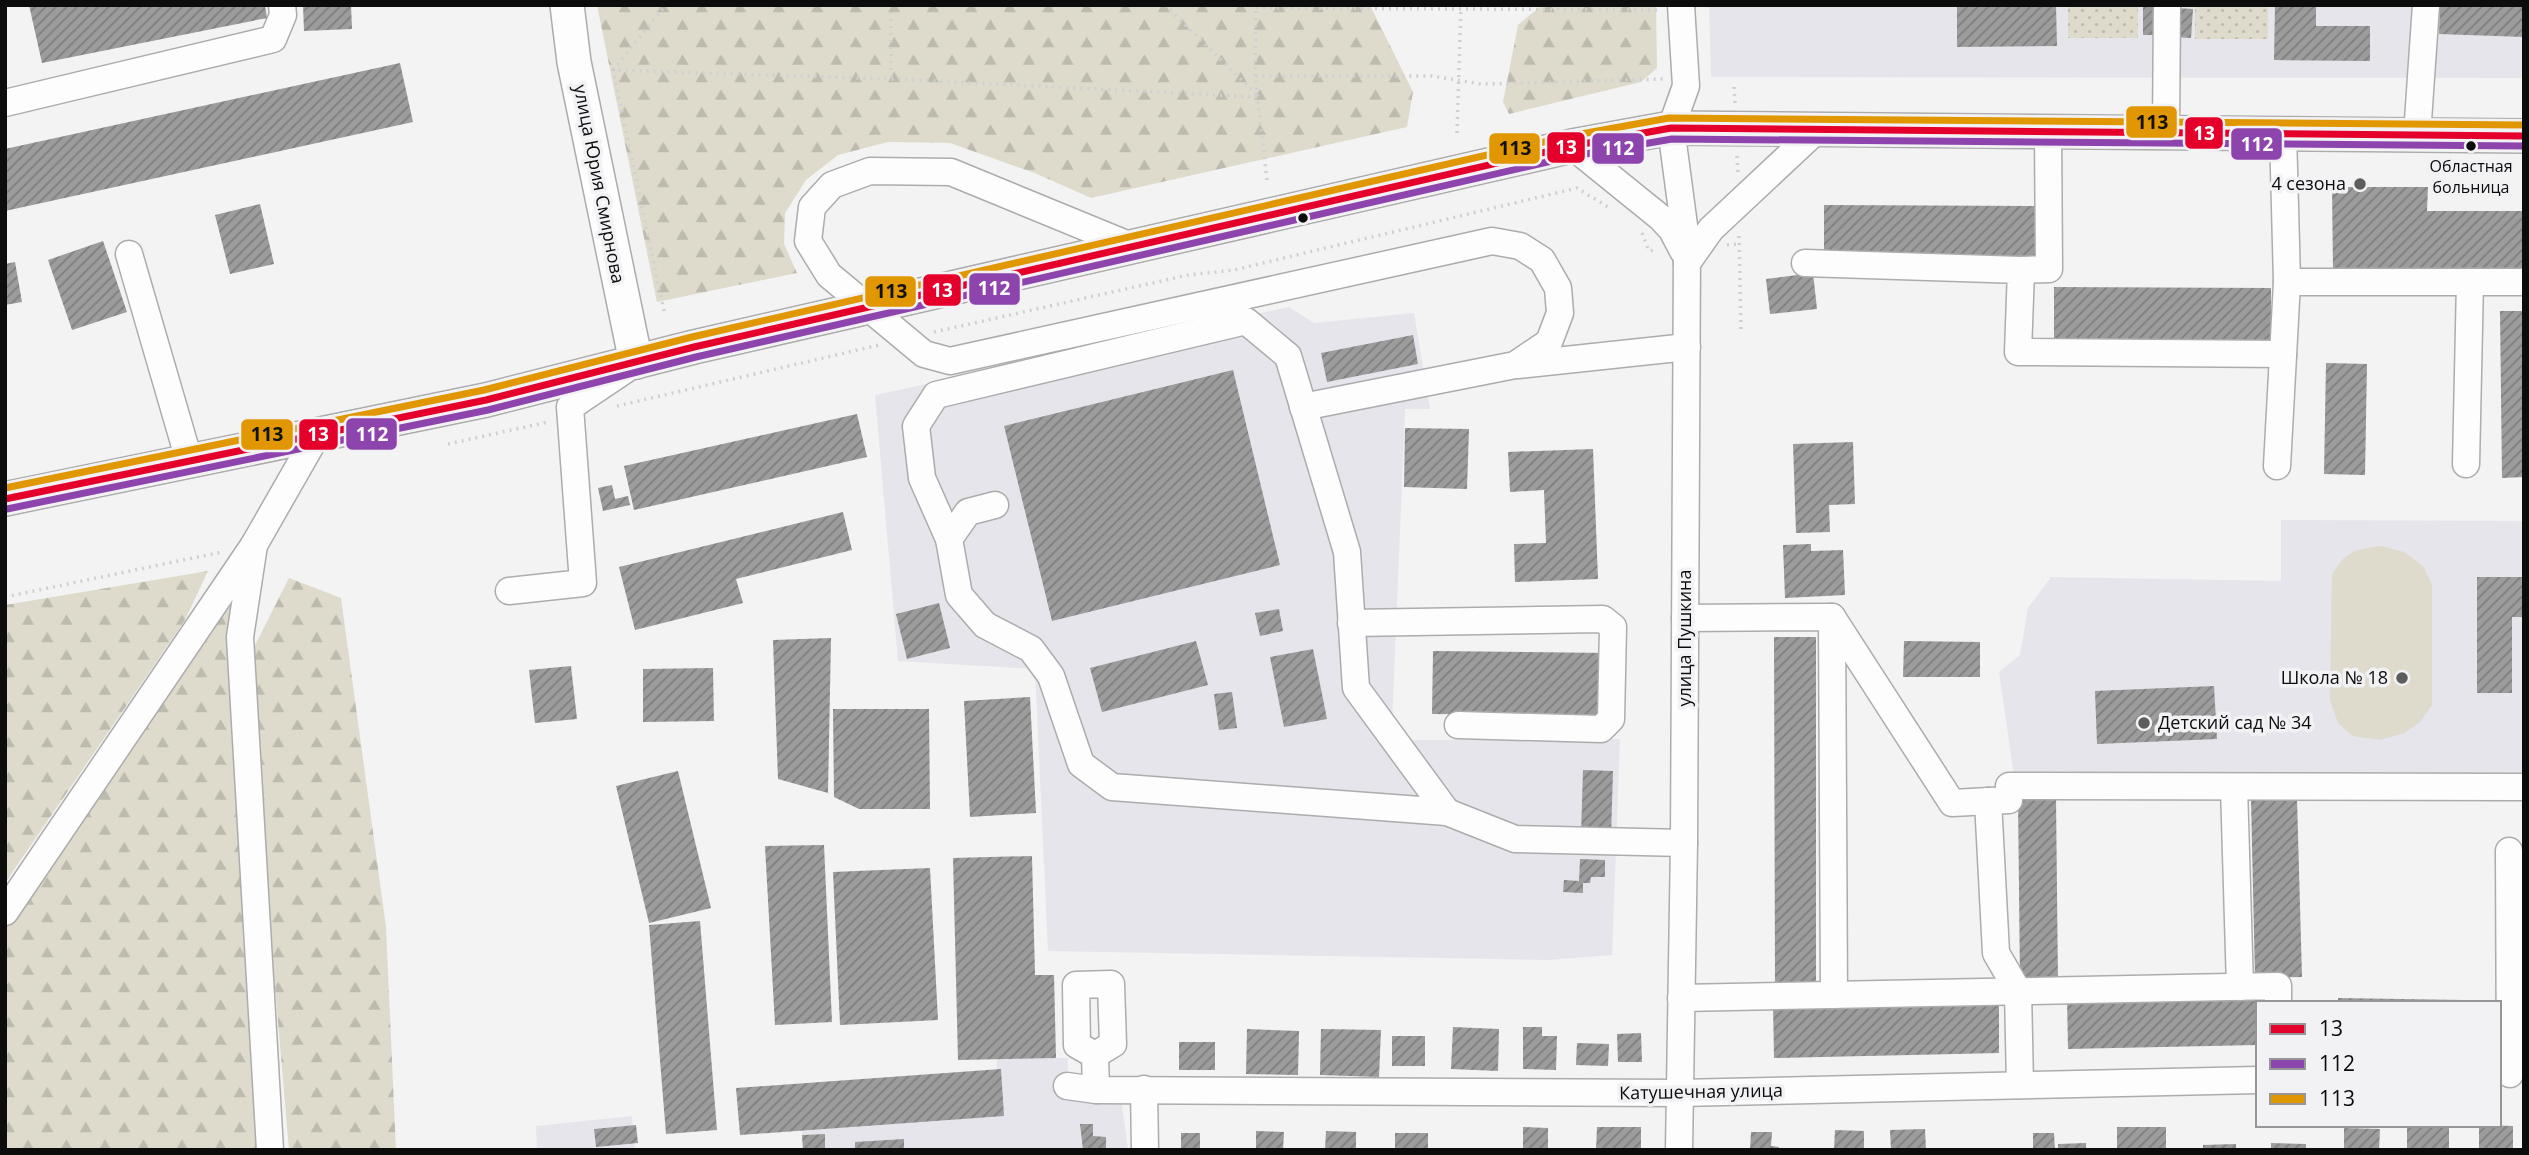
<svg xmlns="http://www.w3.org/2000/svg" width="2529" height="1155" viewBox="0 0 2529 1155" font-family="'Open Sans',sans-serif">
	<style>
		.built { fill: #e5e5eb }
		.grass { fill: url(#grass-dots) }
		.forest { fill: url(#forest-firs) }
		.garden { fill: #dedbcc }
		.building { fill: url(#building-hatch) }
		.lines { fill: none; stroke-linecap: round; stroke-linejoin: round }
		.minor-casing { stroke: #acacad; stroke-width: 29 }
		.major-casing { stroke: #acacad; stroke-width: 36 }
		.path { stroke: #d0d0d1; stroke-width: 3.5; stroke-dasharray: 2 5; stroke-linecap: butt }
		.minor { stroke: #fdfdfd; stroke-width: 26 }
		.major { stroke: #fdfdfd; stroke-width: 33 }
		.bus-1-casing { stroke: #f2f2f5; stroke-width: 12 }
		.bus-2-casing { stroke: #f2f2f5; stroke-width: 12 }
		.bus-3-casing { stroke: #f2f2f5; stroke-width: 12 }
		.bus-1 { stroke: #e4002b; stroke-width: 7 }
		.bus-2 { stroke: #8e44ad; stroke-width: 7 }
		.bus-3 { stroke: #e09701; stroke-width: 7 }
		.bus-dot { fill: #0c0c0d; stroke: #f2f2f5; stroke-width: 2.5 }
		.poi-dot { fill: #5d5d5e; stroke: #f2f2f5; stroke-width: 2.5 }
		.labels { text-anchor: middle; stroke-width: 7; stroke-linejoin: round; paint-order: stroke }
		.bus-label { font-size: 16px; fill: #0c0c0d; stroke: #f2f2f5 }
		.street-label { font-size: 18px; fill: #0c0c0d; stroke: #f2f2f5 }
		.poi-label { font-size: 18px; fill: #0c0c0d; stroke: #f2f2f5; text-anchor: end }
		.line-badge { stroke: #f2f2f5; stroke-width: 2.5 }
		.badge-label { font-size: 19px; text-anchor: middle; font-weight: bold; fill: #fff }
		.pale-badge-label { font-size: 19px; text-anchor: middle; font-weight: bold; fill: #111 }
	</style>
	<defs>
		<pattern id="grass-dots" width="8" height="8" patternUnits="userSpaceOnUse" patternTransform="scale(1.75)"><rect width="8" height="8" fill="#dedbcc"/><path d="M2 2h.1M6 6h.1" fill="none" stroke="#bdbbae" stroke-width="1.8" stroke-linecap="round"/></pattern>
		<pattern id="forest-firs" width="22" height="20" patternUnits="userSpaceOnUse" patternTransform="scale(1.75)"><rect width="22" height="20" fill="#dedbcc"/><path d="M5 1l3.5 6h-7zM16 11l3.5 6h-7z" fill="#bdbbae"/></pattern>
		<pattern id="building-hatch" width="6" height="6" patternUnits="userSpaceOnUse" patternTransform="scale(1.75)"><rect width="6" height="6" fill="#9c9c9d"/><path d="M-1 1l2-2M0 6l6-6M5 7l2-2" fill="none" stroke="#7e7e7e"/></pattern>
	</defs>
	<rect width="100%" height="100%" fill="#f3f3f4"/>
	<!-- built -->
	<g class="built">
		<path d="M1709,5H2524V78L1711,77Z"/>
		<path d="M1289,307L1314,323L1414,313L1430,409H1405L1392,725L1402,740L1620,739L1612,955L1548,960L1048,951L1035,669L898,661L875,395Z"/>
		<path d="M2281,520L2524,521V774L2014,776L1999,672L2020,655L2028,608L2051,577L2281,581Z"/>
		<path d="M1055,1052V1058H1068L1067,1086L1079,1101L1121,1098L1128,1150H825L824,1134L802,1135L801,1121L1000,1110L996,1053Z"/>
		<path d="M632,1116L635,1150H537L536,1126Z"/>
	</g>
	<!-- grass -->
	<g class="grass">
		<rect x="2068" y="5" width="70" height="33"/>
		<rect x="2195" y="5" width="73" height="34"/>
	</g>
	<!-- forest -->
	<g class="forest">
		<path d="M597,5H1370L1413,92L1407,127L1091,198L1037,174L950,143L888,142L838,155L806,180L785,213L784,244L797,273L657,302Z"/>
		<path d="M1542,5H1656L1657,68L1641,82L1509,114L1503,102L1518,25Z"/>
		<path d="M208,571L185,620L5,883V605Z"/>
		<path d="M289,578L341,598L386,927L396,1150H289L247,661Z"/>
		<path d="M230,595L257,1150H5V927Z"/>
	</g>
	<!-- garden -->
	<path class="garden" d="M2382,546L2404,552L2423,566L2432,585V705L2420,722L2404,733L2380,740L2353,736L2338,723L2330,700L2332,575C2345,551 2356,549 2382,546Z"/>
	<!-- building -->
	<g class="building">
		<path d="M29,5H265L267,18L42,63Z"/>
		<path d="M303,5H351L352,29L304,31Z"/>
		<path d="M1957,5H2056L2057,46L1957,47Z"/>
		<path d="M2275,5H2316V26H2370V61L2274,60Z"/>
		<path d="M2440,5H2524V37L2439,34Z"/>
		<rect x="2143" y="7" width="16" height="28"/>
		<path d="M2176,8L2193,9L2191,38L2174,37Z"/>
		<path d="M400,63L413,122L5,211V149Z"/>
		<path d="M2332,187H2428L2427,211H2524V271H2333Z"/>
		<path d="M260,204L274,264L230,274L215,215Z"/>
		<path d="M1824,205L2041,206L2040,260H1824Z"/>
		<path d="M103,241L127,312L72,330L48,260Z"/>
		<path d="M15,262L22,302L5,305V264Z"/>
		<path d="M1813,273L1817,309L1770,314L1766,279Z"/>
		<path d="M2054,287L2271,288V342H2054Z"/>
		<path d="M2500,311H2524V477L2502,478Z"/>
		<path d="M1413,335L1418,364L1327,382L1321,353Z"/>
		<path d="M2326,363L2367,364L2365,475L2324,474Z"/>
		<path d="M1233,370L1280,565L1052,621L1004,426Z"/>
		<path d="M857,414L867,457L634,510L624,466Z"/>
		<path d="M1405,428L1469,429L1467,489L1404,487Z"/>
		<path d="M1853,442L1855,504L1829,505L1830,532L1796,533L1793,444Z"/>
		<path d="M1593,449L1598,579L1515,582L1514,544L1546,543L1544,490L1510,492L1508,452Z"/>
		<path d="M612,485L615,499L628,496L630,505L603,511L598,488Z"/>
		<path d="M843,512L852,550L736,579L743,603L635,630L619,567Z"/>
		<path d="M1811,544V551L1843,550L1845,595L1785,598L1783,545Z"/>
		<path d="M2477,577H2524V617H2512V693H2477Z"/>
		<path d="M939,603L950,648L907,659L896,614Z"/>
		<path d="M1279,609L1283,631L1260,636L1255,613Z"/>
		<path d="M1774,637H1816V986H1775Z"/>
		<path d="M831,638L828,793L778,779L773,640Z"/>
		<path d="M1196,641L1208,685L1102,712L1090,668Z"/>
		<path d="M1904,641L1980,642V677H1903Z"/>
		<path d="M1313,649L1327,719L1284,727L1270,657Z"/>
		<path d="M1433,651L1610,653V716L1432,714Z"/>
		<path d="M571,666L577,719L535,723L529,670Z"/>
		<path d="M713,668L714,721L643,722V669Z"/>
		<path d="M2214,686L2217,739L2097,744L2095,691Z"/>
		<path d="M1232,692L1237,728L1219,730L1214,694Z"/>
		<path d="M1030,697L1036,813L970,817L964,701Z"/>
		<path d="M833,709H929L930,809H859L834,797Z"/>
		<path d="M1583,770L1613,771L1611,836L1581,835Z"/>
		<path d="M678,771L711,908L649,923L616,786Z"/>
		<path d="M2018,798H2056L2058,983H2020Z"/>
		<path d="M2297,799L2302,977L2255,978L2251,800Z"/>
		<path d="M824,845L832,1022L775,1025L765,846Z"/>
		<path d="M1032,856L1035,975H1054L1056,1058L958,1060L953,858Z"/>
		<path d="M1580,859L1605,860V877H1591L1590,883H1583V893L1563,892L1564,880L1579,881Z"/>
		<path d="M930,868L938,1020L840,1025L833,872Z"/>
		<path d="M700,921L717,1130L666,1134L649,925Z"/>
		<path d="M2256,995L2257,1045L2068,1049L2067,999Z"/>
		<path d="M2338,998L2464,1000V1003H2338Z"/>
		<path d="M1999,1002V1053L1774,1058L1773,1003Z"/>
		<path d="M1453,1027L1499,1029L1498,1071L1451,1069Z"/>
		<path d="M1523,1027H1542V1036H1557L1556,1070L1523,1069Z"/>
		<path d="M1247,1029L1299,1031L1298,1075L1246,1074Z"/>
		<path d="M1321,1029L1381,1030L1379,1077L1320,1075Z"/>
		<path d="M1641,1033L1642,1062H1618L1617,1034Z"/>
		<rect x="1392" y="1036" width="33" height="30"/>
		<rect x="1179" y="1042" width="36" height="28"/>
		<path d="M1577,1043L1609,1044L1608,1066L1576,1065Z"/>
		<path d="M1001,1069L1004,1116L740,1135L736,1088Z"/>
		<path d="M1080,1124H1093V1136L1106,1137V1150H1083Z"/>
		<path d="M636,1125L638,1143L596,1147L594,1129Z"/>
		<path d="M2479,1125L2513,1126V1150H2479Z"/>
		<rect x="2407" y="1126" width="42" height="24"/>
		<path d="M1523,1127L1548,1128V1150H1523Z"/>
		<path d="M1597,1127H1641V1150H1596Z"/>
		<rect x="2117" y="1127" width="49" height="23"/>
		<path d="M2344,1128L2380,1129L2379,1150H2344Z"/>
		<path d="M1925,1129L1926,1150H1891L1890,1130Z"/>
		<path d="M1835,1130L1864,1131V1150H1834Z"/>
		<path d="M1256,1131L1284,1132L1283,1150H1256Z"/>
		<path d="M1326,1131L1356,1132V1150H1325Z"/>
		<path d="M1751,1132H1772L1771,1146L1779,1147V1150H1750Z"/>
		<rect x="1181" y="1133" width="19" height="17"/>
		<rect x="1395" y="1133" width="33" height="17"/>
		<path d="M2033,1133H2054L2055,1150H2033Z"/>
		<path d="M825,1134V1150H803L802,1135Z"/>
		<path d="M904,1139V1150H855V1142Z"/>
		<path d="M2086,1143V1150H2058V1144Z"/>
		<path d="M2271,1143L2306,1144V1150H2271Z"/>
		<path d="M2236,1144V1150H2203V1145Z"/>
	</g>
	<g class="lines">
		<defs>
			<g id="minor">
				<path d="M5,103L273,39L283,15L282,5"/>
				<path d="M2166,130L2167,5"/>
				<path d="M2417,135L2426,5"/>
				<path d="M1572,146L1661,218L1672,230L1683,251"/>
				<path d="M1136,248L951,172L870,171L832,185L812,207L808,241L829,275L924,354L950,361L1492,241L1520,246L1542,260L1558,288L1560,313L1549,342L1515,365L1303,407"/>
				<path d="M129,254L189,460"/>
				<path d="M1687,263L1711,229L1820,127"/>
				<path d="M1805,263L2021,270L2018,352L2283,354"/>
				<path d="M2021,270L2049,269L2048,129"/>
				<path d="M2287,282H2524"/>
				<path d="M1518,365L1687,347"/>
				<path d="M2466,464L2470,282"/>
				<path d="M2277,466L2287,282L2283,132"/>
				<path d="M995,505L968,512L949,539L959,595L985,625L1031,649L1051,676L1081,764L1112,787L1447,812L1515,839L1684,843"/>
				<path d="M949,539L922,478L916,426L936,395L1246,321L1288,356L1347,552L1356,688L1447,812"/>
				<path d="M254,545L240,637L270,1150"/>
				<path d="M509,591L583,583L570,407L625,370"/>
				<path d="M1832,617L1834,995"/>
				<path d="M1685,618L1832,617L1952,803L2009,800V786L2524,787"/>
				<path d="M1351,623L1603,619L1613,627L1611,719L1601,729L1458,725"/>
				<path d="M2234,787L2240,987"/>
				<path d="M1988,801L1996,953L2018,991L2020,1085"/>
				<path d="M2509,851L2510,1074"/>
				<path d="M5,912L254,545L318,433"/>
				<path d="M1681,998L2278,986V1003"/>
				<path d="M1095,1055L1077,1045L1076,985L1111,984L1113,1044L1095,1055L1096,1090"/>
				<path d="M1067,1086L1096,1090L1679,1093L2258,1080"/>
				<path d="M1144,1089L1145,1150"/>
				<path d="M1679,1150L1684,843L1687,248L1671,128L1686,86L1681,5"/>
			</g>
			<g id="major">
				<path d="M567,5L574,62L636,362"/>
				<path d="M5,499L486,400L694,347L1572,146L1671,128L2524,136"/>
			</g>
		</defs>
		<!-- minor casing -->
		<use href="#minor" class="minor-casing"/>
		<!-- major casing -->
		<use href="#major" class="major-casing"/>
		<!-- path -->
		<g class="path">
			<path d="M891,5V79"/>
			<path d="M1165,5L1257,95"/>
			<path d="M1256,8L1660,10"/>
			<path d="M613,70L666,5"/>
			<path d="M1255,76L1256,5"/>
			<path d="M1734,87L1735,103"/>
			<path d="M1457,133L1461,5"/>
			<path d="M1737,156L1738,173"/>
			<path d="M1267,180L1255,76H1432L1481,84L1664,79"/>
			<path d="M1642,233L1649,251L1657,250"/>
			<path d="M1739,236L1741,329"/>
			<path d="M1727,245L1739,244"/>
			<path d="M664,311L613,70L891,79L1258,97"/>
			<path d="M934,332L1188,275L1234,270L1577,188L1608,207"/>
			<path d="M617,406L879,345"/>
			<path d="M448,444L548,422"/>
			<path d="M5,597L222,552"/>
		</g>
		<!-- minor -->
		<use href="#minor" class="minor"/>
		<!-- major -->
		<use href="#major" class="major"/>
		<defs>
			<path id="bus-1" d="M5,499L486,400L694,347L1572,146L1671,128L2524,136"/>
			<path id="bus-2" d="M7,509L488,410L696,357L1574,156L1672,139L2524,146"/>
			<path id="bus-3" d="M5,488L484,390L692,337L1570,136L1669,118L2524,125"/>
		</defs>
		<!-- bus-1 casing -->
		<use href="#bus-1" class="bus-1-casing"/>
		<!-- bus-2 casing -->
		<use href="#bus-2" class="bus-2-casing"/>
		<!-- bus-3 casing -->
		<use href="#bus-3" class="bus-3-casing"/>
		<!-- bus-1 -->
		<use href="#bus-1" class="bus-1"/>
		<!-- bus-2 -->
		<use href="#bus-2" class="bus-2"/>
		<!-- bus-3 -->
		<use href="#bus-3" class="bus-3"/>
	</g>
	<!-- markers -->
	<g class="bus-dot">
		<circle cx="2471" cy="146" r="6"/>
		<circle cx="1303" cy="218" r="6"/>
	</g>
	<g class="poi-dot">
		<circle cx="2360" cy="184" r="7"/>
		<circle cx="2402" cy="678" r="7"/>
		<circle cx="2144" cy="723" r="7"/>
	</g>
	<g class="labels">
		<!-- bus labels -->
		<g class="bus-label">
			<text x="2471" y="172">Областная<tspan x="2471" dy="21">больница</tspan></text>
		</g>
		<!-- street labels -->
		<g class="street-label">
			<text transform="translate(599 184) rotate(79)" y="6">улица Юрия Смирнова</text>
			<text transform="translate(1685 638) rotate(-90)" y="6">улица Пушкина</text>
			<text transform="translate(1701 1092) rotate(-1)" y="6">Катушечная улица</text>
		</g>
		<!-- poi labels -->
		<g class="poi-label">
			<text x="2346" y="190">4 сезона</text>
			<text x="2388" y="684">Школа № 18</text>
			<text x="2158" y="729" text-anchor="start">Детский сад № 34</text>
		</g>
	</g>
	<g class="line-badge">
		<rect x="2125" y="105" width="53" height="34" rx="7" fill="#e09701"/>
		<rect x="2184" y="116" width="40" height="34" rx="7" fill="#e4002b"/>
		<rect x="2230" y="127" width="53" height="34" rx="7" fill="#8e44ad"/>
		<rect x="1546" y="131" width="40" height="33" rx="7" fill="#e4002b"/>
		<rect x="1591" y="132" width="54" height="33" rx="7" fill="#8e44ad"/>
		<rect x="1488" y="132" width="53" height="33" rx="7" fill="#e09701"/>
		<rect x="968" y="272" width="53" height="34" rx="7" fill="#8e44ad"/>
		<rect x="922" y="273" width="40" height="34" rx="7" fill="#e4002b"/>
		<rect x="864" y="275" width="53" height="33" rx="7" fill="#e09701"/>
		<rect x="345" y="417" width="53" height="34" rx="7" fill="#8e44ad"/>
		<rect x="240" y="418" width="54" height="33" rx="7" fill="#e09701"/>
		<rect x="298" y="418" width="41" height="33" rx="7" fill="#e4002b"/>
	</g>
	<g class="badge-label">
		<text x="2204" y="140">13</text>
		<text x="2257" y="151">112</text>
		<text x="1566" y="154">13</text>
		<text x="1618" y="155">112</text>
		<text x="994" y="295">112</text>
		<text x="942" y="297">13</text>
		<text x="372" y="441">112</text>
		<text x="318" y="441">13</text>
	</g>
	<g class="pale-badge-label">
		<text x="2152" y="129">113</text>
		<text x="1515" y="155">113</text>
		<text x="891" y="298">113</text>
		<text x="267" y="441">113</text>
	</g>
	<!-- border -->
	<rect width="2529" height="1155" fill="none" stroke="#0c0c0d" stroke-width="14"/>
	<!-- legend -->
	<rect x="2256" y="1001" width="245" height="126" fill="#f2f2f5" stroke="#969698" stroke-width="2"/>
	<rect x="2270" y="1024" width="35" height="10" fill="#e4002b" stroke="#969698" stroke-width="2"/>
	<text x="2319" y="1036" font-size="21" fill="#0c0c0d">13</text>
	<rect x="2270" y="1059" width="35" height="10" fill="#8e44ad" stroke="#969698" stroke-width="2"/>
	<text x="2319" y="1071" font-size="21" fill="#0c0c0d">112</text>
	<rect x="2270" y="1094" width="35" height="10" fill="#e09701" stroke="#969698" stroke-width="2"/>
	<text x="2319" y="1106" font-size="21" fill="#0c0c0d">113</text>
</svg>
